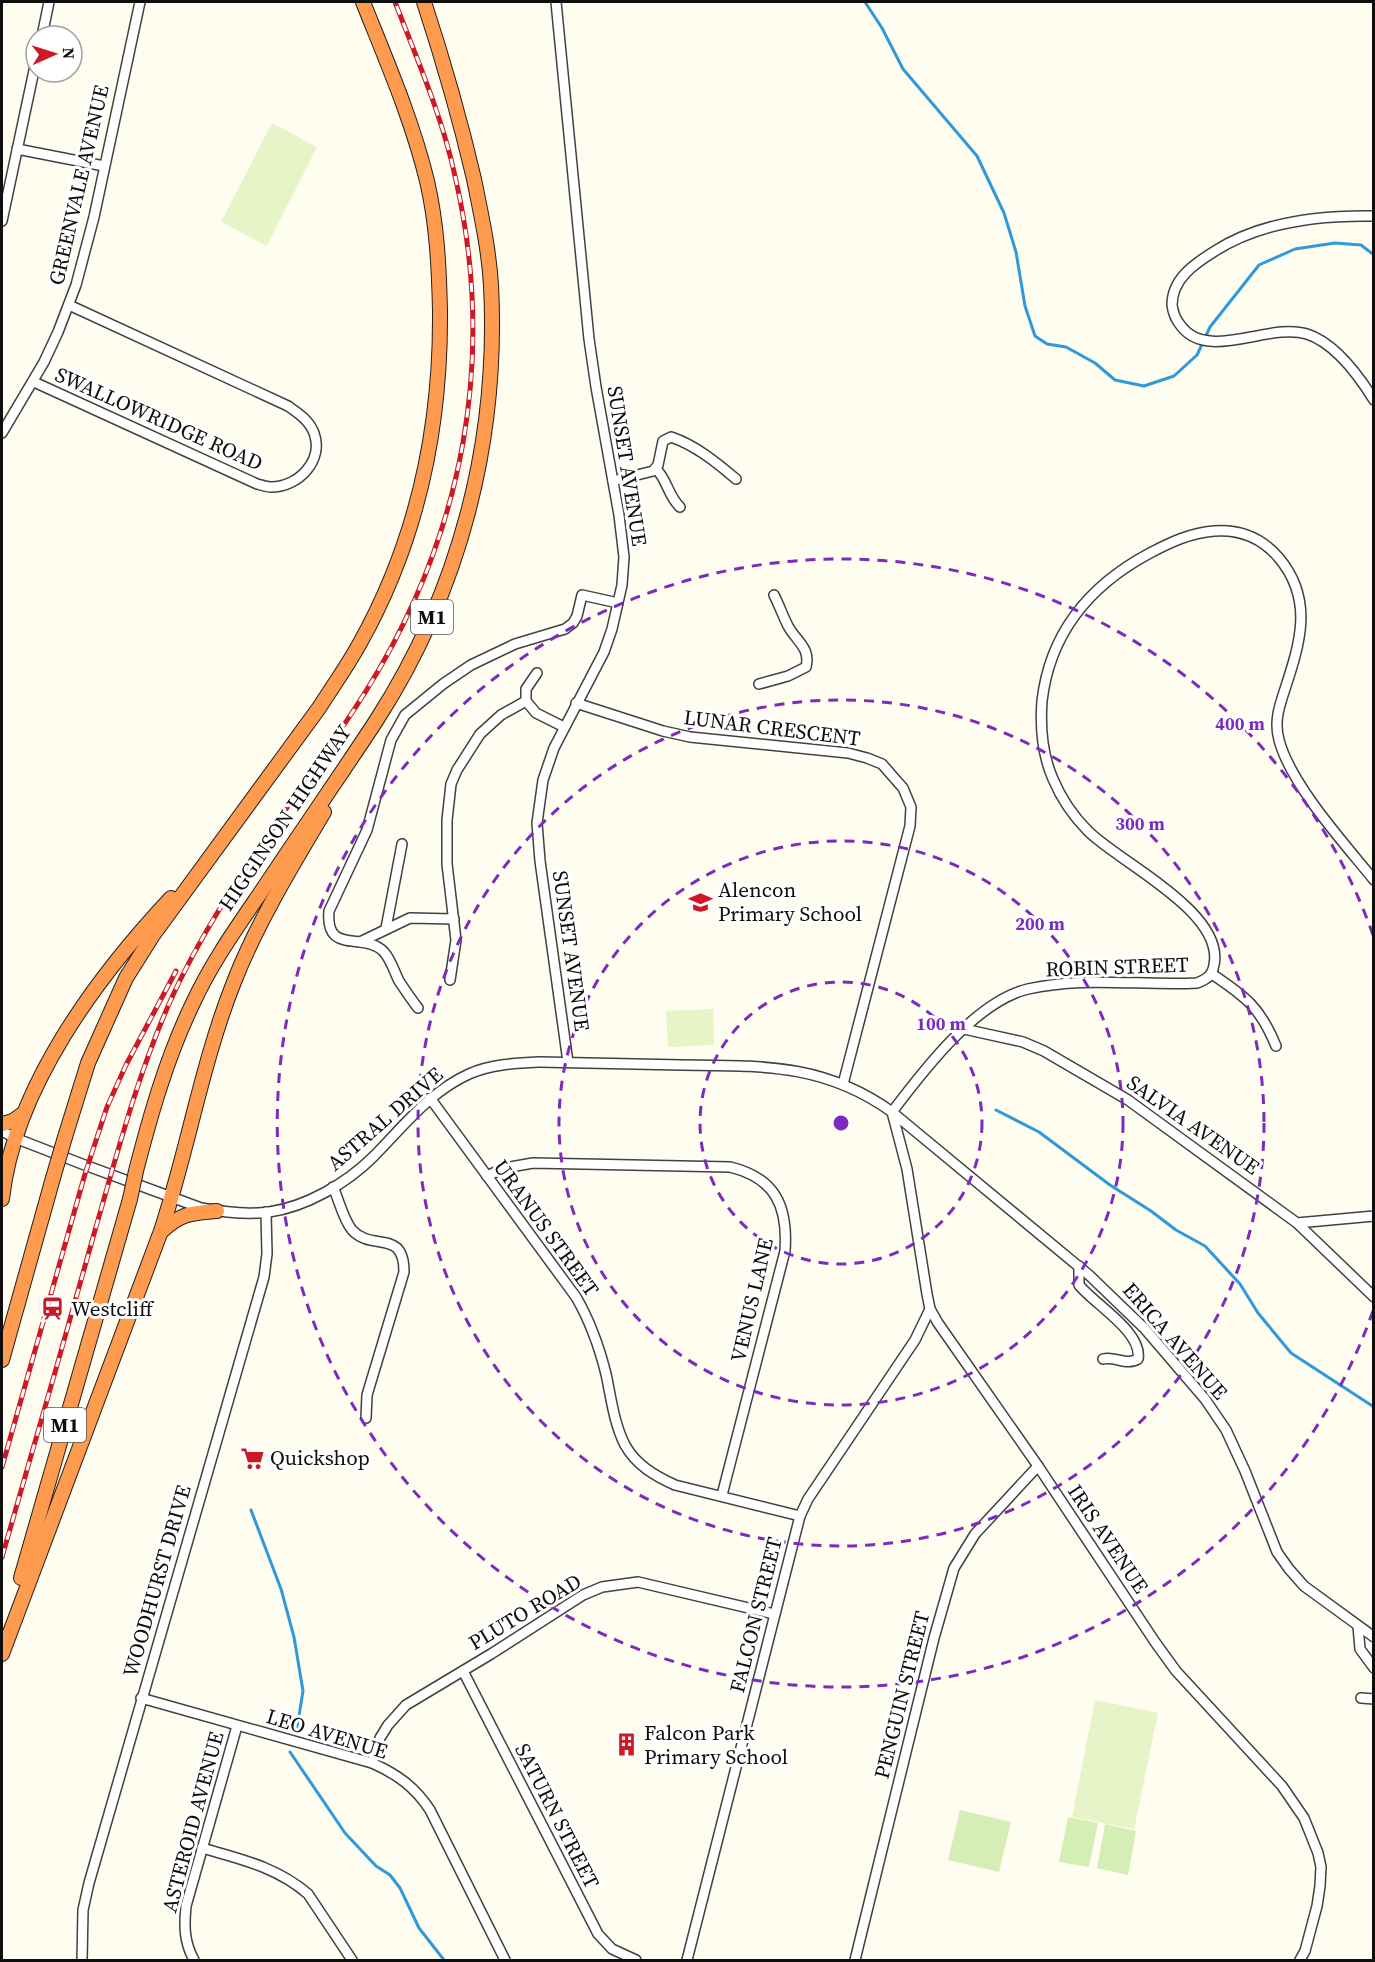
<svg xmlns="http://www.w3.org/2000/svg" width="1375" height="1962" viewBox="0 0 1375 1962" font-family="'Source Serif 4',serif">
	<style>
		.green { fill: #d4eeb5 }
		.pitch { fill: #e6f4c8 }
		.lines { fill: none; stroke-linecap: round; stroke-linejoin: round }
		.stream { stroke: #2f99da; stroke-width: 3 }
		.minor-casing { stroke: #414141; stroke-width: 12 }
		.highway-casing { stroke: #1f1f1f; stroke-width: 16 }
		.minor { stroke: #fff; stroke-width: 9 }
		.highway { stroke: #ff9b4e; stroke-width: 14 }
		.rail-casing { stroke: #cc1925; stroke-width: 5 }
		.rail { stroke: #fff; stroke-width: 3; stroke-dasharray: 9; stroke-linecap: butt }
		.highway-bridge-casing { stroke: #1f1f1f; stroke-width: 16; stroke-linecap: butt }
		.highway-bridge { stroke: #ff9b4e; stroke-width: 14 }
		.ring { fill: none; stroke: #7b2cbf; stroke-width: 3; stroke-dasharray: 10 8 }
		.labels { text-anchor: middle; stroke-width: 6; stroke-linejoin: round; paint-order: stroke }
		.shield { fill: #fff; stroke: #565656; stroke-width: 1.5 }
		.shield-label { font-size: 20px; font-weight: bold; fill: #0e0e0e }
		.street-label { font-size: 21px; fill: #0e0e0e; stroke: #fff }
		.poi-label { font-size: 21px; fill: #0e0e0e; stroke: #fff; text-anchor: start }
		.centre { fill: #7b2cbf; stroke: #fff; stroke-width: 3 }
		.ring-label { font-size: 18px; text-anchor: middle; font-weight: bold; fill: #7b2cbf; stroke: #fff; stroke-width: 6; stroke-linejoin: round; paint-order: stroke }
	</style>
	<rect width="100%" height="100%" fill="#fffcf0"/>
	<!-- green -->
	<g class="green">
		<path d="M960,1810L1011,1822L999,1872L948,1860Z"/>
		<path d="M1068,1817L1098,1823L1089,1867L1059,1862Z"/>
		<path d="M1105,1824L1136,1831L1128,1875L1097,1868Z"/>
	</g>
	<!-- pitch -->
	<g class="pitch">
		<path d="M272,123L317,147L267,246L221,222Z"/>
		<path d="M713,1009L714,1045L668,1047L666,1011Z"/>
		<path d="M1095,1700L1158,1713L1134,1829L1072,1817Z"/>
	</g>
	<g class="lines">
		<!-- stream -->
		<g class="stream">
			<path d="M865,2L882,28L903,69L977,156L1004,213L1016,252L1025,306L1035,336L1047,344L1066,347L1095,363L1115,380L1144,386L1174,376L1197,355L1210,327L1259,265L1295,249L1335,243L1361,245L1374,255"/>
			<path d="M996,1110L1039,1132L1110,1185L1151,1211L1176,1230L1205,1246L1240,1284L1258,1313L1291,1353L1374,1407"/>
			<path d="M251,1510L281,1589L294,1637L303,1691L297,1728"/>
			<path d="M290,1752L345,1833L376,1866L390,1875L400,1888L419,1928L444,1960"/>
		</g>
		<defs>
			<g id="minor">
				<path d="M556,2L589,339L596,387L619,515L624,557L622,585L612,629L604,652L554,748L543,780L537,823L540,861L568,1062"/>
				<path d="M42,36L49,2"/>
				<path d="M17,149L104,166"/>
				<path d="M1374,216C1321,215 1260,222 1215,251C1194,264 1172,279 1172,305C1173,313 1176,320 1181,326C1208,362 1269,322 1307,334C1335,343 1359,376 1374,400"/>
				<path d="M2,221L36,61"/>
				<path d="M34,382L257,484C261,485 267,487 271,487C299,487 324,460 314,433C309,420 298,413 288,406L69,305"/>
				<path d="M2,433L44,362L58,332L76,285L94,217L140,2"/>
				<path d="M656,469C667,479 668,496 680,507"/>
				<path d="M613,481L653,471L658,465L663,441L671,437C695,445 716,462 736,479"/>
				<path d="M537,673L526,689V701L536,713L564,727"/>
				<path d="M759,684L788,676L806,667C811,648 796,641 788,626C783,616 779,605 774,595"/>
				<path d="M576,703L663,731L690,737L848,753L867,758L882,764L903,788L911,807L910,826L843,1084"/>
				<path d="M386,928L402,844"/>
				<path d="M360,942L410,918L454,919"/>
				<path d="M1212,974C1246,997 1260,1007 1276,1046"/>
				<path d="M450,980L456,940L447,864V820L451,784L457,770L480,734L501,715L526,701"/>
				<path d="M418,1008C411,999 405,990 399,981C394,971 391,960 384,952C364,931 325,956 329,911L367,830L391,740L405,715L443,684L471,665L515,644L565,629L573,623L577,616L582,595L618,603"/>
				<path d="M964,1029L1023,1042L1044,1051L1128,1100L1297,1223L1374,1297"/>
				<path d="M430,1098L576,1297C590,1321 599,1346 606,1374C611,1397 614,1424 625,1445C636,1465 655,1476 675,1485L800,1516"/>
				<path d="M892,1112C923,1071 976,1001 1028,989C1084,976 1141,986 1197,983C1207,979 1212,976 1214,965C1225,912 1120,863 1088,831C1074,817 1061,798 1053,779C1042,754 1040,728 1042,701C1050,632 1090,585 1150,553C1171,542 1190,533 1214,531C1241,529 1262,538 1279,558C1314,600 1300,643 1285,689C1279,707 1274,722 1279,740C1291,785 1344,843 1374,880"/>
				<path d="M892,1112L907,1169L927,1294L930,1309L938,1323L1038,1466L1155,1642L1176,1671L1282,1786L1304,1818L1318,1853L1321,1867L1320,1886L1317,1906L1305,1951L1300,1960"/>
				<path d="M2,1131L15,1138L82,1164L201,1208C223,1212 248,1215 269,1212C306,1207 347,1183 373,1157C403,1127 429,1092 469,1074C491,1064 517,1063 540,1062C588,1063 635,1064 682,1065C761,1066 824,1063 892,1112L1089,1275L1145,1329L1205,1399L1226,1430L1245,1471L1277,1552L1289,1569L1304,1586L1374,1637"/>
				<path d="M487,1176L504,1168L533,1163L730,1167C776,1178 788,1207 785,1251L722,1495"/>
				<path d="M333,1187C339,1200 343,1219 352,1230C372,1252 404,1228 404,1272L367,1395L366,1418"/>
				<path d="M1297,1223L1374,1216"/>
				<path d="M1079,1266V1285C1094,1304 1143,1332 1138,1359C1126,1366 1116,1356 1103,1359"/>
				<path d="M1358,1626L1360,1649L1374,1668"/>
				<path d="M463,1671L598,1934L612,1949L636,1960"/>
				<path d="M141,1698L372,1763C397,1774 415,1787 430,1810L505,1960"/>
				<path d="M1361,1698L1374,1699"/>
				<path d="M372,1763L380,1738L388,1725L406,1705L491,1654L583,1595L602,1587L638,1582L774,1614"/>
				<path d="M202,1848C240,1859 277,1867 308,1894L352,1960"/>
				<path d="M82,1960L83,1910L89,1883L264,1277L267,1254L266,1212"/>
				<path d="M194,1960C184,1942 184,1926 186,1906L237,1726"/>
				<path d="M687,1960L800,1516L808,1499L915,1340L930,1309"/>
				<path d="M855,1960L934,1638L954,1568L975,1534L1038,1466"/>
			</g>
			<g id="highway">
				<path d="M2,1124L13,1121L24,1113"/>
				<path d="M65,1137L88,1063L126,978L153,935L319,708C333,686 348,665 360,643C417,541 441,427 440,311C439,267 437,224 427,181C412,119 386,60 363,2"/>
				<path d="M136,1171C151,1113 167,1057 193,1003C211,964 235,930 259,895C298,836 338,779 376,721C460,591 499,440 491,285C489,250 481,214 474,179C460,119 443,60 424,2"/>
				<path d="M2,1199C14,1088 97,977 171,898"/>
				<path d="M162,1231C181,1213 192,1213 217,1211"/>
				<path d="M2,1360L53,1178"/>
				<path d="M21,1578L130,1199"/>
				<path d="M2,1654L161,1231C188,1149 202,1062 234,982C257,923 292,866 324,812"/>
			</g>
		</defs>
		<!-- minor casing -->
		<use href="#minor" class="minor-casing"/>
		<!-- highway casing -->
		<use href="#highway" class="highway-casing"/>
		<!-- minor -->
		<use href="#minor" class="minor"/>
		<!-- highway -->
		<use href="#highway" class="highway"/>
		<defs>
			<g id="rail">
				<path d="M2,1467L85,1174L107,1107L126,1065L176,971"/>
				<path d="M2,1557C33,1449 64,1342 94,1234C117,1154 138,1072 173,995C224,885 302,793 366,691C464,534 497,357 455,176C442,116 417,59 395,2"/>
			</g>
		</defs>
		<!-- rail casing -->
		<use href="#rail" class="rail-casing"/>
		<!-- rail -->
		<use href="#rail" class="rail"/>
		<defs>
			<g id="highway-bridge">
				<path d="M53,1178L65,1137"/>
				<path d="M130,1199L136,1171"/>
			</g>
		</defs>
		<!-- highway-bridge casing -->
		<use href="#highway-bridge" class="highway-bridge-casing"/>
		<!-- highway-bridge -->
		<use href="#highway-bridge" class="highway-bridge"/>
	</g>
	<!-- distance rings -->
	<g class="ring">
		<circle cx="841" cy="1123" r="141"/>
		<circle cx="841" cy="1123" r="282"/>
		<circle cx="841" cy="1123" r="423"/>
		<path d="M1373 1311A564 564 0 1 1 1373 935"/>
	</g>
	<!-- icons -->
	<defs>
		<symbol id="school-bare" viewBox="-9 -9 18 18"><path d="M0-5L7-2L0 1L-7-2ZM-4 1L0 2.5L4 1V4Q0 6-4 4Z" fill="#cc1925" stroke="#fff" stroke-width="2.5" paint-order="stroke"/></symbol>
		<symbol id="station-bare" viewBox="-9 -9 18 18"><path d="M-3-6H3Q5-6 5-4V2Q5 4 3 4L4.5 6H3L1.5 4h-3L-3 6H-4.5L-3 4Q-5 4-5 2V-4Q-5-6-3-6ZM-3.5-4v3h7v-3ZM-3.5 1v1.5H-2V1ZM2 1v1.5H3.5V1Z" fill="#cc1925" stroke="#fff" stroke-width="2.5" paint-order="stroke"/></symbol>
		<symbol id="supermarket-bare" viewBox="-9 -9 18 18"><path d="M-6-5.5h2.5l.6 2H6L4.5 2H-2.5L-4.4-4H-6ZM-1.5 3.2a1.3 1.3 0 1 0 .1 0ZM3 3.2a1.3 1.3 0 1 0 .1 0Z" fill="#cc1925" stroke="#fff" stroke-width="2.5" paint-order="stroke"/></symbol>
		<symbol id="building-bare" viewBox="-9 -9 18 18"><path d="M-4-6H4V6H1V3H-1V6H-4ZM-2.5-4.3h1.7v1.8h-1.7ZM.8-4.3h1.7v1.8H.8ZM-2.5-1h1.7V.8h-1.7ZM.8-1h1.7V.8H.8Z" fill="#cc1925" stroke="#fff" stroke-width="2.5" paint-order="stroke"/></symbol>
	</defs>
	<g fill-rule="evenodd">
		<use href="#school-bare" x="684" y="886" width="33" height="33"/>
		<use href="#station-bare" x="36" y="1292" width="33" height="33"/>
		<use href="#supermarket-bare" x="236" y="1442" width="33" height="33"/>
		<use href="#building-bare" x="610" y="1728" width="33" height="33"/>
	</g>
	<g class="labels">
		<!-- shield labels -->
		<g class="shield">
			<rect x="411" y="600" width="42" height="34" rx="4.5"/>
			<rect x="44" y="1408" width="42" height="34" rx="4.5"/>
		</g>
		<g class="shield-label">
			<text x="432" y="624">M1</text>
			<text x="65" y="1432">M1</text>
		</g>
		<!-- street labels -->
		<g class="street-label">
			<text transform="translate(79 185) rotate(-77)" y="7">GREENVALE AVENUE</text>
			<text transform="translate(159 419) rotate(24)" y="7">SWALLOWRIDGE ROAD</text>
			<text transform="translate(627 466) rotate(81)" y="7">SUNSET AVENUE</text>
			<text transform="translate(772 728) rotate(7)" y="7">LUNAR CRESCENT</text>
			<text transform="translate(285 818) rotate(-56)" y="7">HIGGINSON HIGHWAY</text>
			<text transform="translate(571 951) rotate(82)" y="7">SUNSET AVENUE</text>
			<text transform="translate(1117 967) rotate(-2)" y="7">ROBIN STREET</text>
			<text transform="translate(385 1119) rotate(-41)" y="7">ASTRAL DRIVE</text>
			<text transform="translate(1193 1125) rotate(35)" y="7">SALVIA AVENUE</text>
			<text transform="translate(546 1228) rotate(54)" y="7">URANUS STREET</text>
			<text transform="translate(752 1300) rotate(-77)" y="7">VENUS LANE</text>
			<text transform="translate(1175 1341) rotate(49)" y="7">ERICA AVENUE</text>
			<text transform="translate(1108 1539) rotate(56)" y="7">IRIS AVENUE</text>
			<text transform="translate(157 1581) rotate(-74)" y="7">WOODHURST DRIVE</text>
			<text transform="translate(525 1612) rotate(-31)" y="7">PLUTO ROAD</text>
			<text transform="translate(756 1615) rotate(-76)" y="7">FALCON STREET</text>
			<text transform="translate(902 1695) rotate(-76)" y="7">PENGUIN STREET</text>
			<text transform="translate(327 1734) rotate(17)" y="7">LEO AVENUE</text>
			<text transform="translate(557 1816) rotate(63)" y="7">SATURN STREET</text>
			<text transform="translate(193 1822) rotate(-75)" y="7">ASTEROID AVENUE</text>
		</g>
		<!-- poi labels -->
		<g class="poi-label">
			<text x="718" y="897">Alencon<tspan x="718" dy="24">Primary School</tspan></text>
			<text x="71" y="1316">Westcliff</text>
			<text x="270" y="1465">Quickshop</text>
			<text x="644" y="1740">Falcon Park<tspan x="644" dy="24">Primary School</tspan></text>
		</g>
	</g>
	<circle cx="841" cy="1123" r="9" class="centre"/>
	<g class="ring-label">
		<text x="1240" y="730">400 m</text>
		<text x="1140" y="830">300 m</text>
		<text x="1040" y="930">200 m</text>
		<text x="941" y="1030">100 m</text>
	</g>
	<!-- border -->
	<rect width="1375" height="1962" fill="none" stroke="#0e0e0e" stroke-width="6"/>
	<!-- north arrow -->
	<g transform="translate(54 54) rotate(87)"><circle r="28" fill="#ffffff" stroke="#9f9f9f" stroke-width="1.5"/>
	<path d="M0-4.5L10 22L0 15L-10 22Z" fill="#cc1925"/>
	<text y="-9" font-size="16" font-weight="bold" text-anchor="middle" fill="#0e0e0e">N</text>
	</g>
</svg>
